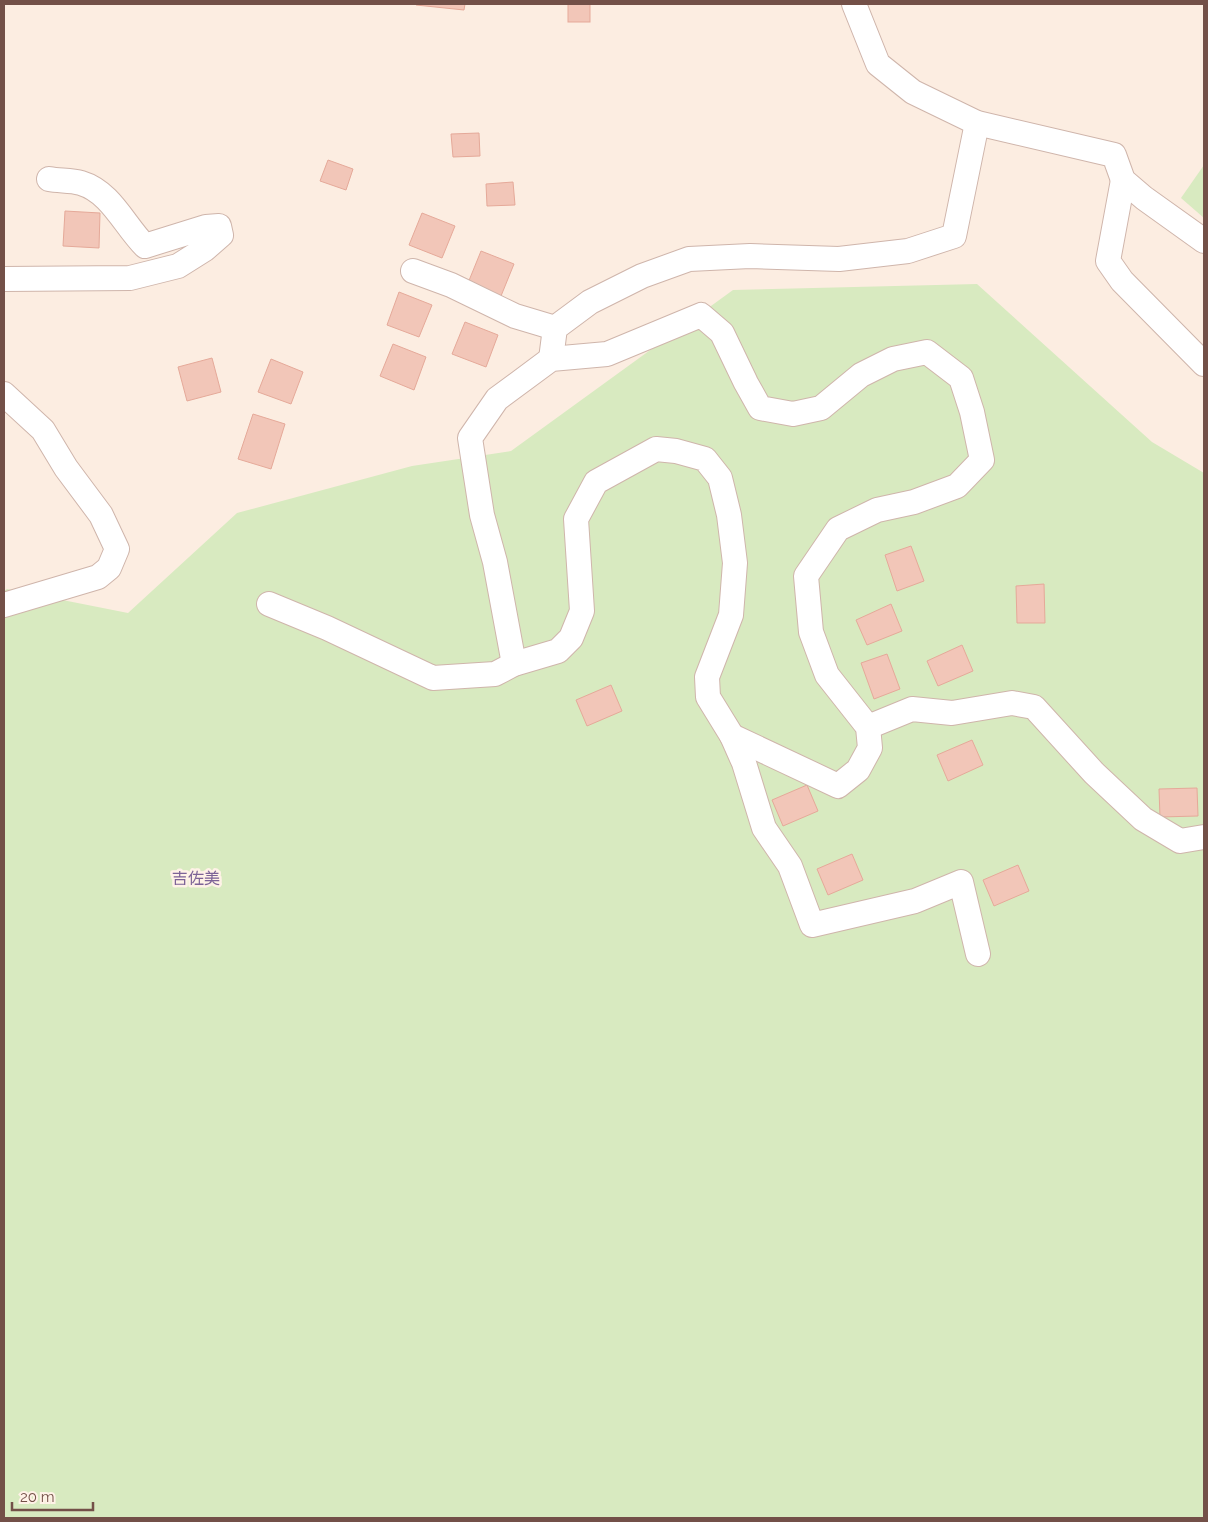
<svg xmlns="http://www.w3.org/2000/svg" width="1208" height="1522" viewBox="0 0 1208 1522" font-family="Raleway,'Noto Sans JP',sans-serif">
	<style>
		.green { fill: #d8eac0 }
		.building { fill: #f2c6b8; stroke: #e5a999 }
		.lines { fill: none; stroke-linecap: round; stroke-linejoin: round }
		.minor-casing { stroke: #cfb5ab; stroke-width: 26 }
		.minor { stroke: #fff; stroke-width: 24 }
		.labels { text-anchor: middle; stroke-width: 5; stroke-linejoin: round; paint-order: stroke }
		.quarter-label { font-size: 16px; fill: #7d6397; stroke: #fff2e7 }
	</style>
	<rect width="100%" height="100%" fill="#fcede1"/>
	<!-- green -->
	<g class="green">
		<path d="M1204,165V218L1181,198Z"/>
		<path d="M977,284L1152,442L1204,473V1518H4V591L7,589L128,613L237,513L412,466L511,451L733,290Z"/>
	</g>
	<!-- building -->
	<g class="building">
		<path d="M417,4H465L464,10L416,5Z"/>
		<rect x="568" y="4" width="22" height="18"/>
		<path d="M479,133L480,156L453,157L451,134Z"/>
		<path d="M328,160L353,169L346,190L320,181Z"/>
		<path d="M513,182L515,205L487,206L486,184Z"/>
		<path d="M65,211L100,213L99,248L63,246Z"/>
		<path d="M422,213L455,226L442,258L409,245Z"/>
		<path d="M481,251L514,264L501,296L468,283Z"/>
		<path d="M399,292L432,305L419,337L387,325Z"/>
		<path d="M465,322L498,335L486,367L452,354Z"/>
		<path d="M393,344L426,357L414,390L380,376Z"/>
		<path d="M212,358L221,392L187,401L178,367Z"/>
		<path d="M271,359L303,372L291,404L258,392Z"/>
		<path d="M253,414L285,424L271,469L238,459Z"/>
		<path d="M911,546L924,581L897,591L885,555Z"/>
		<path d="M1044,584L1045,623H1017L1016,586Z"/>
		<path d="M891,604L902,631L867,645L856,620Z"/>
		<path d="M962,645L973,671L938,686L927,661Z"/>
		<path d="M887,654L900,689L874,699L861,663Z"/>
		<path d="M611,685L622,711L587,726L576,700Z"/>
		<path d="M972,740L983,765L948,781L937,755Z"/>
		<path d="M807,785L818,811L783,826L772,800Z"/>
		<path d="M1197,788L1198,816L1160,817L1159,789Z"/>
		<path d="M852,854L863,880L828,895L817,869Z"/>
		<path d="M1018,865L1029,891L994,906L983,880Z"/>
	</g>
	<g class="lines">
		<defs>
			<g id="minor">
				<path d="M854,4L878,64L913,92L977,123L1114,155L1123,180L1144,198L1204,241"/>
				<path d="M1123,180L1108,261L1122,281L1204,364"/>
				<path d="M413,271L451,285L515,316L555,328"/>
				<path d="M4,279L130,278L178,266L205,249L221,235L219,226L206,227L145,246C124,225 111,192 81,183C71,180 59,181 49,179"/>
				<path d="M551,359L555,328L590,302L642,276L689,259L750,256L839,259L908,251L954,236L977,123"/>
				<path d="M4,394L43,430L66,468L101,515L117,549L109,568L98,577L4,605"/>
				<path d="M269,604L327,628L433,678L495,674L514,664L558,651L571,638L582,611L576,519L596,482L656,449L676,451L705,459L720,478L729,515L735,563L731,615L707,677L708,697L732,736L744,763L764,828L790,866L812,925L915,901L961,882L978,954"/>
				<path d="M514,664L495,562L482,515L470,438L497,399L551,359L607,354L701,315L722,333L746,383L760,408L793,414L821,408L861,375L893,359L927,352L961,378L972,412L982,460L957,486L914,502L877,510L838,529L806,576L811,632L827,675L868,727L870,748L858,770L838,786L732,736"/>
				<path d="M868,727L912,709L952,713L1012,703L1034,707L1094,773L1143,819L1180,841L1204,837"/>
			</g>
		</defs>
		<!-- minor casing -->
		<use href="#minor" class="minor-casing"/>
		<!-- minor -->
		<use href="#minor" class="minor"/>
	</g>
	<g class="labels">
		<!-- quarter labels -->
		<g class="quarter-label">
			<text x="196" y="884">吉佐美</text>
		</g>
	</g>
	<!-- border -->
	<rect width="1208" height="1522" fill="none" stroke="#735048" stroke-width="10"/>
	<!-- scale -->
	<path d="M12 1502v8h81v-8" fill="none" stroke="#735048" stroke-width="2.5"/>
	<text x="20" y="1502" font-size="15" fill="#735048" stroke="#fff2e7" stroke-width="4" paint-order="stroke">20 m</text>
</svg>
